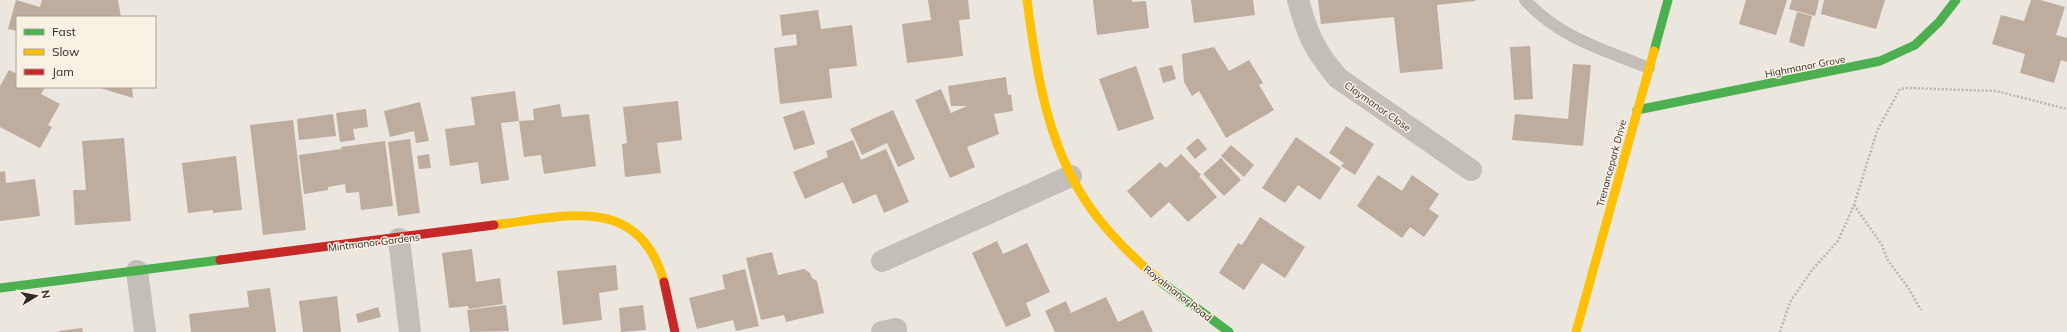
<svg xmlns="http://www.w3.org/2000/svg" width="2067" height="332" viewBox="0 0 2067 332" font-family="Mulish,sans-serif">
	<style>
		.building { fill: #beac9f }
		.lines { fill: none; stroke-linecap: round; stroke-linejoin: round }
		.path { stroke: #bcb6af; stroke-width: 2.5; stroke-dasharray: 2 2; stroke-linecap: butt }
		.lane { stroke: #c3beb7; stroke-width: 12 }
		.street { stroke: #c3beb7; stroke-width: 22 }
		.fast { stroke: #4caf50; stroke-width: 9 }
		.slow { stroke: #ffc107; stroke-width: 9 }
		.jam { stroke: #c62828; stroke-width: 9 }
		.labels { text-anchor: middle; stroke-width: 3; stroke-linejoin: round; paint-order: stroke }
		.street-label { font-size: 10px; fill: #342b26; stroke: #f9f1e4 }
	</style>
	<rect width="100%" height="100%" fill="#ebe6de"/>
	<!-- building -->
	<g class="building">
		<path d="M16,0L40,7L42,0H118L121,17H17V31L8,29Z"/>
		<path d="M928,0H968L970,19L959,20L963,56L907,63L902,24L931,20Z"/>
		<path d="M1093,0H1132V2L1146,1L1149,28L1097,35Z"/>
		<path d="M1191,0H1253L1255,15L1194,23Z"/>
		<path d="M1318,0H1475V1L1437,5L1443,69L1400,73L1394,17L1321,24Z"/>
		<path d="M1746,0H1787L1776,35L1739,24Z"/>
		<path d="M1792,0H1819L1815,16L1789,9Z"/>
		<path d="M1824,0H1885L1876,29L1821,14Z"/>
		<path d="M2031,0H2040L2065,7L2056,35L2067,38V62L2061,60L2054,83L2020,73L2025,54L1992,44L2001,15L2024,21Z"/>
		<path d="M818,10L821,29L852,25L857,66L829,69L832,98L780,104L774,48L797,45L796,34L782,36L780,15Z"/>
		<path d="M1797,12L1812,16L1804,47L1789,42Z"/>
		<path d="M1530,46L1533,99L1514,100L1510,47Z"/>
		<path d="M1214,47L1229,71L1249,60L1263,83L1259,85L1274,110L1226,138L1199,91L1192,96L1184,82L1182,54Z"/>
		<path d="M1573,64L1591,65L1583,146L1512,140L1515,114L1568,119Z"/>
		<path d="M1172,65L1176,79L1163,83L1159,68Z"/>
		<path d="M1136,66L1154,119L1118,131L1099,79Z"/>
		<path d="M9,70L17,74V87H41L44,89L41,94L60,104L48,125L52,127L40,148L0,127V86Z"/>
		<path d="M1006,77L1008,95L1011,94L1013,111L994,114L999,134L967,147L975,167L950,178L915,100L941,89L951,113L967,106H951L948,86Z"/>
		<path d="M97,87H132L133,98Z"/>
		<path d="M515,91L519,121L501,123L509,180L481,184L478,162L450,166L445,129L475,125L471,97Z"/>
		<path d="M678,101L682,140L657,143L661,173L625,177L622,144L627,143L623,107Z"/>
		<path d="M420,102L429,141L416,143L414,131L390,137L384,111Z"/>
		<path d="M560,104L562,117L589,114L596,166L544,174L541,155L524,157L519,121L534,120L533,109Z"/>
		<path d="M366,109L368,127L353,129L355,140L340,142L336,113Z"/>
		<path d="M804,110L815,144L794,150L783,117Z"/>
		<path d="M893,110L915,159L898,167L887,143L862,155L850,129Z"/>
		<path d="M333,114L336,136L299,140L297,119Z"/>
		<path d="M293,120L306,230L263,235L250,125Z"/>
		<path d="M1346,126L1374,144L1355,175L1341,166L1344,163L1329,153Z"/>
		<path d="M1296,137L1341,168L1320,200L1298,185L1285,203L1262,188Z"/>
		<path d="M124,138L131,221L75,225L73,190H86L82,141Z"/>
		<path d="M1198,138L1207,149L1195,159L1186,148Z"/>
		<path d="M410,139L420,213L398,216L388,142Z"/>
		<path d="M853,140L861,160L886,149L909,202L884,213L876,194L853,204L843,182L805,199L793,172L828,157L826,151Z"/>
		<path d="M385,141L393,206L361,210L359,192L346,193L345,184L328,187V190L304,194L299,155L341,149V147Z"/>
		<path d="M1231,145L1254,165L1244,177L1221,156Z"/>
		<path d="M429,154L431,168L419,169L417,156Z"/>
		<path d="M1181,154L1201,175L1199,176L1217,197L1188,222L1169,202L1151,218L1127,191L1160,162L1166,168Z"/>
		<path d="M236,156L242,210L213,213V210L188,213L182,163Z"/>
		<path d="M1221,158L1241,180L1224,196L1203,174Z"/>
		<path d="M5,171L6,183L35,179L40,216L0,221V172Z"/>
		<path d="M1378,175L1402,191L1412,175L1439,194L1429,209L1439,216L1424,237L1410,227L1402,238L1357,206Z"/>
		<path d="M1260,217L1305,247L1285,278L1262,263L1244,290L1219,273L1238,243L1242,245Z"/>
		<path d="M997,241L1003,254L1027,243L1050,292L1026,303L1031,316L1006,327L972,253Z"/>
		<path d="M472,249L476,282L500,278L503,304L469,309L468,306L449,308L442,253Z"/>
		<path d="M772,252L778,275L804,269L810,273L812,278L817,281L824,313L786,322L784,315L761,320L746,258Z"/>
		<path d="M616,265L618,290L599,293L602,320L563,325L557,271Z"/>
		<path d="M745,269L759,326L736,331L733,320L697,329L689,298L725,289L722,275Z"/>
		<path d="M270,288L276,332H191L189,314L249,307L247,291Z"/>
		<path d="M337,296L341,332H303L299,301Z"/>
		<path d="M1106,297L1118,322L1143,310L1153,332H1055L1045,311L1066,301L1071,313Z"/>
		<path d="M506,305L509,331L470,332L467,310Z"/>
		<path d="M643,305L646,330L621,332L619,308Z"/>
		<path d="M378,307L381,317L358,323L356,314Z"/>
		<path d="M82,328L83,332H59V331Z"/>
	</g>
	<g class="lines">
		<!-- path -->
		<g class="path">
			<path d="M1854,205L1882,245L1887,259L1909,289L1921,310"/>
			<path d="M1780,332L1790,302L1812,270L1838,241L1854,205L1877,131L1900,89L1907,88L1996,91L2067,109"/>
		</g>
		<!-- lane -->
		<path class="lane" d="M1525,0C1560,38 1602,49 1649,68"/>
		<!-- street -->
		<g class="street">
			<path d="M1298,0C1307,34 1315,51 1338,78L1471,170"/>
			<path d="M399,239L410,332"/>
			<path d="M882,261L1071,176"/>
			<path d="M137,271L145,332"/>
			<path d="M882,332L896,329"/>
		</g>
		<!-- fast -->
		<g class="fast">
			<path d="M1654,51L1668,0"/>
			<path d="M1637,110L1880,61L1915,45L1939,22L1956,0"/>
			<path d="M1161,282L1229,332"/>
			<path d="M0,288L220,260"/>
		</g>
		<!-- slow -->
		<g class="slow">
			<path d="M1027,0C1036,69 1046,140 1085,200C1105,231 1133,257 1161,282"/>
			<path d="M494,225C563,217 639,192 664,282"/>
			<path d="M1576,332L1654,51"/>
		</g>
		<!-- jam -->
		<g class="jam">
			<path d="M220,260L494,225"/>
			<path d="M664,282L675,332"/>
		</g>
	</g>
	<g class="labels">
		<!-- street labels -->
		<g class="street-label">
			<text transform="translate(1805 66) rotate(-11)" y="4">Highmanor Grove</text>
			<text transform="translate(1378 106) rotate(35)" y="4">Claymanor Close</text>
			<text transform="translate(1611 163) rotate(-75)" y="4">Trenancepark Drive</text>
			<text transform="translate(374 242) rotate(-7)" y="4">Mintmanor Gardens</text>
			<text transform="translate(1178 293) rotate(38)" y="4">Royalmanor Road</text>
		</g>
	</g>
	<!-- legend -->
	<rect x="16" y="16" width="140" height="72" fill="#f9f1e4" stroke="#aaa298"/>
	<rect x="24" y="29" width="20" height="6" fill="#4caf50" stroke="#aaa298"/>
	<text x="52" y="36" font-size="12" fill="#342b26">Fast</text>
	<rect x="24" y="49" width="20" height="6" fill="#ffc107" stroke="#aaa298"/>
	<text x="52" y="56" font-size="12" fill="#342b26">Slow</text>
	<rect x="24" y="69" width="20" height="6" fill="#c62828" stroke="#aaa298"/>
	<text x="52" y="76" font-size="12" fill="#342b26">Jam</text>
	<!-- north arrow -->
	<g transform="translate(36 296) rotate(80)" stroke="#f9f1e4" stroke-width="3" paint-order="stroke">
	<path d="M0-3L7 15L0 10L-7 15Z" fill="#342b26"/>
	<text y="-6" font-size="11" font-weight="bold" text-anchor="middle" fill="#342b26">N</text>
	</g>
</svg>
